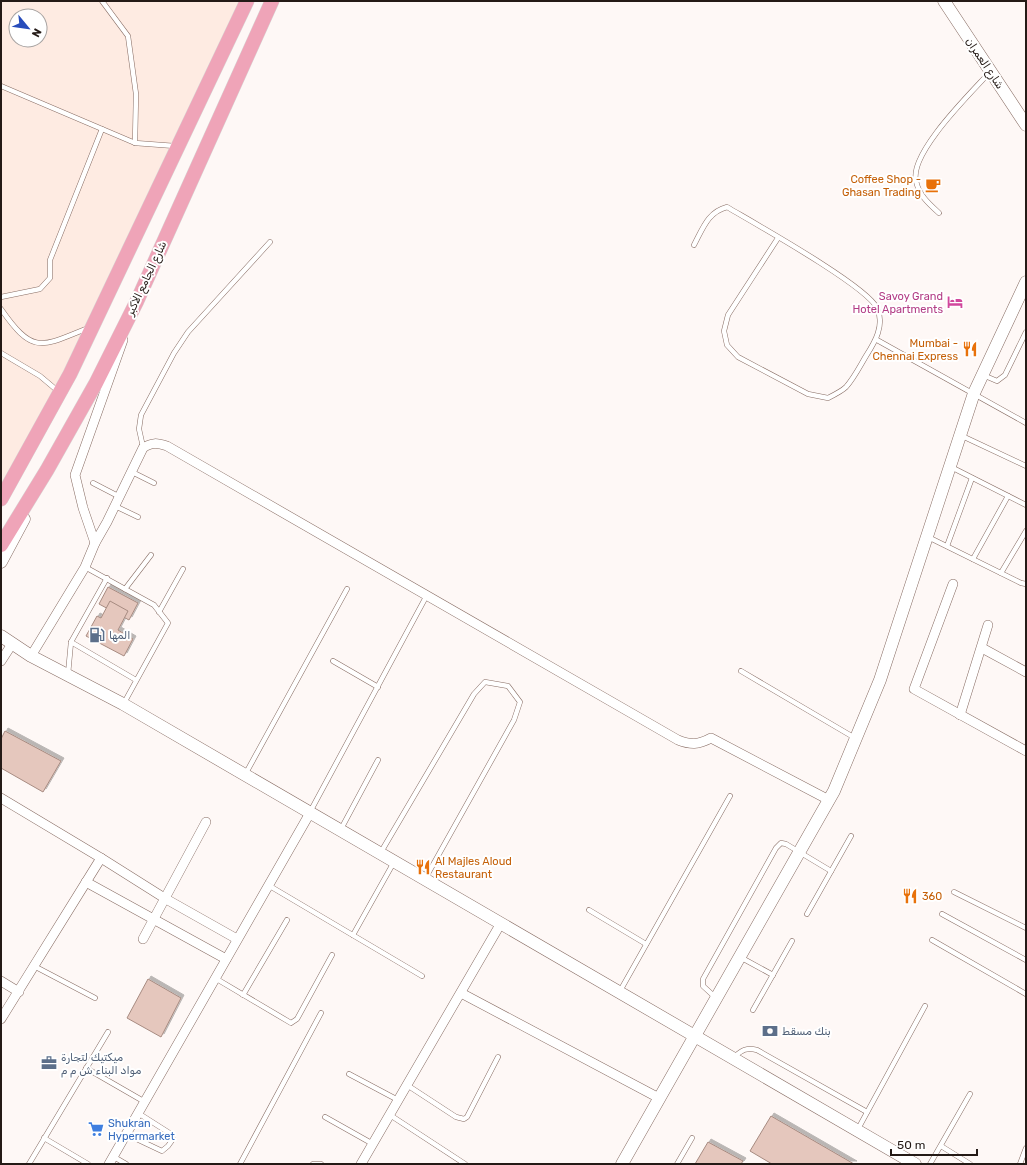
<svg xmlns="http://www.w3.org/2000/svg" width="1027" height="1165" viewBox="0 0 1027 1165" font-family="Rubik,Cairo,sans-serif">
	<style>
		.industrial { fill: #feebe2; fill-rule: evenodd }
		.building { fill: #e5c7bd; stroke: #a78b81; filter: url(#shadow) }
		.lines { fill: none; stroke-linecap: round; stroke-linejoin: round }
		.lane-casing { stroke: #886d64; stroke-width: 5.5 }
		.street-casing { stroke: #886d64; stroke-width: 10 }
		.secondary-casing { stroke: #886d64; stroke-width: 13 }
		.primary-casing { stroke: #d8d6d5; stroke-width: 15 }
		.lane { stroke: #fff; stroke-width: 4.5 }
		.street { stroke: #fff; stroke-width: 9 }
		.secondary { stroke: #fff; stroke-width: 12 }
		.primary { stroke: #efa4b8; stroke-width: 14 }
		.labels { text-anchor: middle; stroke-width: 4; stroke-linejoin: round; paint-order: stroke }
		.street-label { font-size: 11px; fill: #241a16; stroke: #fff }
		.food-label { font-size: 11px; fill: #c56008; stroke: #fff; text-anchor: end }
		.hotel-label { font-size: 11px; fill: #b23c85; stroke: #fff; text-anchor: end }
		.service-label { font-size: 11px; fill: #4e5e75; stroke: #fff; text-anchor: start }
		.shop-label { font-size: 11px; fill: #366cbe; stroke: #fff; text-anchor: start }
	</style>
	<defs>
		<filter id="shadow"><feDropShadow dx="3" dy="-3" stdDeviation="0" flood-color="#0004"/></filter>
	</defs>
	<rect width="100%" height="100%" fill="#fef8f6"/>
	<!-- industrial -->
	<path class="industrial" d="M1,1H247L1,499ZM16,16H40V40H16Z"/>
	<!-- building -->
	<g class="building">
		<path d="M108,587L138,603L129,620L99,604Z"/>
		<path d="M110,601L128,611L118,630L133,639L124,656L86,636L97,616L101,618Z"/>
		<path d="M5,731L61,761L43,792L1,768V739Z"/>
		<path d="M148,979L181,998L161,1037L127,1018Z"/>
		<path d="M771,1116L854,1164H772L750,1151Z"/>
		<path d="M708,1142L743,1161L741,1164H695Z"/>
	</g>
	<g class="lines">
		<defs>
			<g id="lane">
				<path d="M102,1L128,36L136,94L135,143"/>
				<path d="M1,86L135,143L175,146"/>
				<path d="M939,213C928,203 919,195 916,181C909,153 971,93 989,73"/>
				<path d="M694,245C703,228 708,212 727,207C754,223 867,286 877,308C885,325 875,342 866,356C860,366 854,378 846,387C842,391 834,395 828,398L808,394L738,357L727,345L724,331L728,315L778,238"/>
				<path d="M1,297L40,289L50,278V260L102,129"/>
				<path d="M1,309C33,355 41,347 88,328"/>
				<path d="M877,340L1026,423"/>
				<path d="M1,353L40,376L59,392"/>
				<path d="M983,375L997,381L1005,375L1026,332"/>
				<path d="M960,435L1026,466"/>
				<path d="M143,447L139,429L141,415L174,353L188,332L270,242"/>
				<path d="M951,467L1026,505"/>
				<path d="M132,472L154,483"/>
				<path d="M93,483L120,497"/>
				<path d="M115,506L138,517"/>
				<path d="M928,537L1021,583L1026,584"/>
				<path d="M947,546L972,478"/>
				<path d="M973,559L1008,496"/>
				<path d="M85,567L154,605L168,623L124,703"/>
				<path d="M1001,573L1026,531"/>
				<path d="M107,578L71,642L136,680"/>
				<path d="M125,589L151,555"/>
				<path d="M159,612L183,569"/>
				<path d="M333,661L378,687"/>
				<path d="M741,671L855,738"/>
				<path d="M68,674L71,642"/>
				<path d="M246,773L347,589"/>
				<path d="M310,812L427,595"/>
				<path d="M341,829L378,760"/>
				<path d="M381,852L474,694L485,682L508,686L520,702L514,720L425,879"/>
				<path d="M268,885L422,976"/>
				<path d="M954,892L1026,928"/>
				<path d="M589,910L646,944"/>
				<path d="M807,914L851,836"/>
				<path d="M942,914L1026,960"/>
				<path d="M353,935L394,862"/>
				<path d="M932,940L1026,994"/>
				<path d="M740,957L773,975"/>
				<path d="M34,966L95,998"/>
				<path d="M215,978L291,1023L297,1019L332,955"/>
				<path d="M620,991L730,796"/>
				<path d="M243,995L287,920"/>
				<path d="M715,997L703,986V979L776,848L781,843L786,844L831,871"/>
				<path d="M753,1010L792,941"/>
				<path d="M734,1057C742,1050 747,1047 757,1050L867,1112"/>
				<path d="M86,1068L145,1102"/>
				<path d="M349,1074L398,1100"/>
				<path d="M407,1085L456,1117L464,1119L467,1117L498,1057"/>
				<path d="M390,1115L465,1164"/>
				<path d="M325,1117L373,1144"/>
				<path d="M858,1129L925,1006"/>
				<path d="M126,1134L162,1151L168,1146L173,1139L171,1134L138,1113"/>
				<path d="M44,1138L88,1164"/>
				<path d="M941,1146L970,1164"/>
				<path d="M114,1157L126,1164"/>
				<path d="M29,1164L108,1032"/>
				<path d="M240,1164L321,1013"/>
				<path d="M313,1164H321"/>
				<path d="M677,1164L692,1138"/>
				<path d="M930,1164L970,1094"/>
				<path d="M1020,1164L1026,1148"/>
			</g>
			<g id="street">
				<path d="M95,543L83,508L75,475L123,340"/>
				<path d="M953,584L914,689L1026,751"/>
				<path d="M982,648L1026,672"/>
				<path d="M31,656L85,567L95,543L107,522L143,448C152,442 157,443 167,446L678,740C691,745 698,745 711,738L829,800"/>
				<path d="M1,661L12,644"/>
				<path d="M960,715L988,625"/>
				<path d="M1,798L101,858"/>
				<path d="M86,882L226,959"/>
				<path d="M143,939L206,822"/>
				<path d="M1,981L19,992"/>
				<path d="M461,993L659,1098"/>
				<path d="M1,1019L101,858L166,899L237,939"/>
				<path d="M109,1164L310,813"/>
				<path d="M361,1164L501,923"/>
			</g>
			<g id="secondary">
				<path d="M944,1L1026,125"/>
				<path d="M1,562L24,519"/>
				<path d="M1,636L31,656L123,704L915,1164"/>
				<path d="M622,1164L834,791L880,680L974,393L1026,282"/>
			</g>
			<g id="primary">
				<path d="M1,499L70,374L247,1"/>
				<path d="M1,545L47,470L96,383L137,301L272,1"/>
			</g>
		</defs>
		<!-- lane casing -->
		<use href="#lane" class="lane-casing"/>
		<!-- street casing -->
		<use href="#street" class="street-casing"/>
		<!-- secondary casing -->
		<use href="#secondary" class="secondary-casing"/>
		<!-- primary casing -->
		<use href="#primary" class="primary-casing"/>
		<!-- lane -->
		<use href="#lane" class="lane"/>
		<!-- street -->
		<use href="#street" class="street"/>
		<!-- secondary -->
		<use href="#secondary" class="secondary"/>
		<!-- primary -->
		<use href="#primary" class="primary"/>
	</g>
	<!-- icons -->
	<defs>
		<symbol id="cafe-bare" viewBox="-9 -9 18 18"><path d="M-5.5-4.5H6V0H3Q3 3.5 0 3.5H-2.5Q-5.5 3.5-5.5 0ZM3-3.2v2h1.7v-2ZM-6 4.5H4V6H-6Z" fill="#e8710a" stroke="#fff" stroke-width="2.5" paint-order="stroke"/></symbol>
		<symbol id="hotel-bare" viewBox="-9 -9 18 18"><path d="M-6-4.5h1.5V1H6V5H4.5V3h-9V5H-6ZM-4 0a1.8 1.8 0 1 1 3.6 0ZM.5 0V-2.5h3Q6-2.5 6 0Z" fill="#d1479c" stroke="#fff" stroke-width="2.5" paint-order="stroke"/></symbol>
		<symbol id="restaurant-bare" viewBox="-9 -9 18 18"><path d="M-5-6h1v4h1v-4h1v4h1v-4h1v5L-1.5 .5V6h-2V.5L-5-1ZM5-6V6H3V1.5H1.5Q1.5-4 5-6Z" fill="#e8710a" stroke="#fff" stroke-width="2.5" paint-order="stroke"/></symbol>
		<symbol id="fuel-bare" viewBox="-9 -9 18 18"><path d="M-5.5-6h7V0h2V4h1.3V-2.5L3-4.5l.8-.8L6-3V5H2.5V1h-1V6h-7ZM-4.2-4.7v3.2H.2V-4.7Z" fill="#5c6f8a" stroke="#fff" stroke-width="2.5" paint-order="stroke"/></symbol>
		<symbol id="bank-bare" viewBox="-9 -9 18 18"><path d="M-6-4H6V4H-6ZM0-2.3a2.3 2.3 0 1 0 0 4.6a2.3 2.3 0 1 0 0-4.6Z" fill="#5c6f8a" stroke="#fff" stroke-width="2.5" paint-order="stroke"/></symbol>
		<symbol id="office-bare" viewBox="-9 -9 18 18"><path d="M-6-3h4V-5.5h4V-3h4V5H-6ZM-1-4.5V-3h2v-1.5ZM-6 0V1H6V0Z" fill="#5c6f8a" stroke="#fff" stroke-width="2.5" paint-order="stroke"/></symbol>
		<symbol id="supermarket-bare" viewBox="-9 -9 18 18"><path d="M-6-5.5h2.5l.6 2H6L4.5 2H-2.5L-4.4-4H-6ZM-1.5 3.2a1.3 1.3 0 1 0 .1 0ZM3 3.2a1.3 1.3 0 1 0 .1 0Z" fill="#3f7fe0" stroke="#fff" stroke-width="2.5" paint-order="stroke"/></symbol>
	</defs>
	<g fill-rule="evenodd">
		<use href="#cafe-bare" x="922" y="174" width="22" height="22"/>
		<use href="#hotel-bare" x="944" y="291" width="22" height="22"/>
		<use href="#restaurant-bare" x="959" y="338" width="22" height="22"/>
		<use href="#fuel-bare" x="86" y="624" width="22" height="22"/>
		<use href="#restaurant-bare" x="412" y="856" width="22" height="22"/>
		<use href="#restaurant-bare" x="899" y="885" width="22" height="22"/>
		<use href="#bank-bare" x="759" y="1020" width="22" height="22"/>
		<use href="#office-bare" x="38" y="1052" width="22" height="22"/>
		<use href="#supermarket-bare" x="85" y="1118" width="22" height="22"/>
	</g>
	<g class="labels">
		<!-- street labels -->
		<g class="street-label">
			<text transform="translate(985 63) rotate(56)" y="4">شارع العمران</text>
			<text transform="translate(146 278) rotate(-65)" y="4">شارع الجامع الاكبر</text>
		</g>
		<!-- food labels -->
		<g class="food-label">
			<text x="921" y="183">Coffee Shop -<tspan x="921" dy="13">Ghasan Trading</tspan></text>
			<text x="958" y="347">Mumbai -<tspan x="958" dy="13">Chennai Express</tspan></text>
			<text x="435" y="865" text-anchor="start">Al Majles Aloud<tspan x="435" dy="13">Restaurant</tspan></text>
			<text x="922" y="900" text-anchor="start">360</text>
		</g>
		<!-- hotel labels -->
		<g class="hotel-label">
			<text x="943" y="300">Savoy Grand<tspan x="943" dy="13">Hotel Apartments</tspan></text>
		</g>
		<!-- service labels -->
		<g class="service-label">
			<text x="109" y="639">المه‍ا</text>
			<text x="782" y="1035">بنك مسقط</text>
			<text x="61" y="1061">ميكتيك لتجارة<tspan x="61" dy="13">مواد البناء ش م م</tspan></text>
		</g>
		<!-- shop labels -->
		<g class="shop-label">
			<text x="108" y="1127">Shukran<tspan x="108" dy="13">Hypermarket</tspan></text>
		</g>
	</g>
	<!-- border -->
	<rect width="1027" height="1165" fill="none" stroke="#241a16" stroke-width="4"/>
	<!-- north arrow -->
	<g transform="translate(28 28) rotate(119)"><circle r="19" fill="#ffffff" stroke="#a7a3a2"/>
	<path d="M0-3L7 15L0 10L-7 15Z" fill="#274cbb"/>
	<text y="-6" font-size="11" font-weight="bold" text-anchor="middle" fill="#241a16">N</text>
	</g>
	<!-- scale -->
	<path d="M891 1149v6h86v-6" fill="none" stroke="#241a16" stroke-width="2"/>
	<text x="897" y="1149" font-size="12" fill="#241a16" stroke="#ffffff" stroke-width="3" paint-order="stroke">50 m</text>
</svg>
